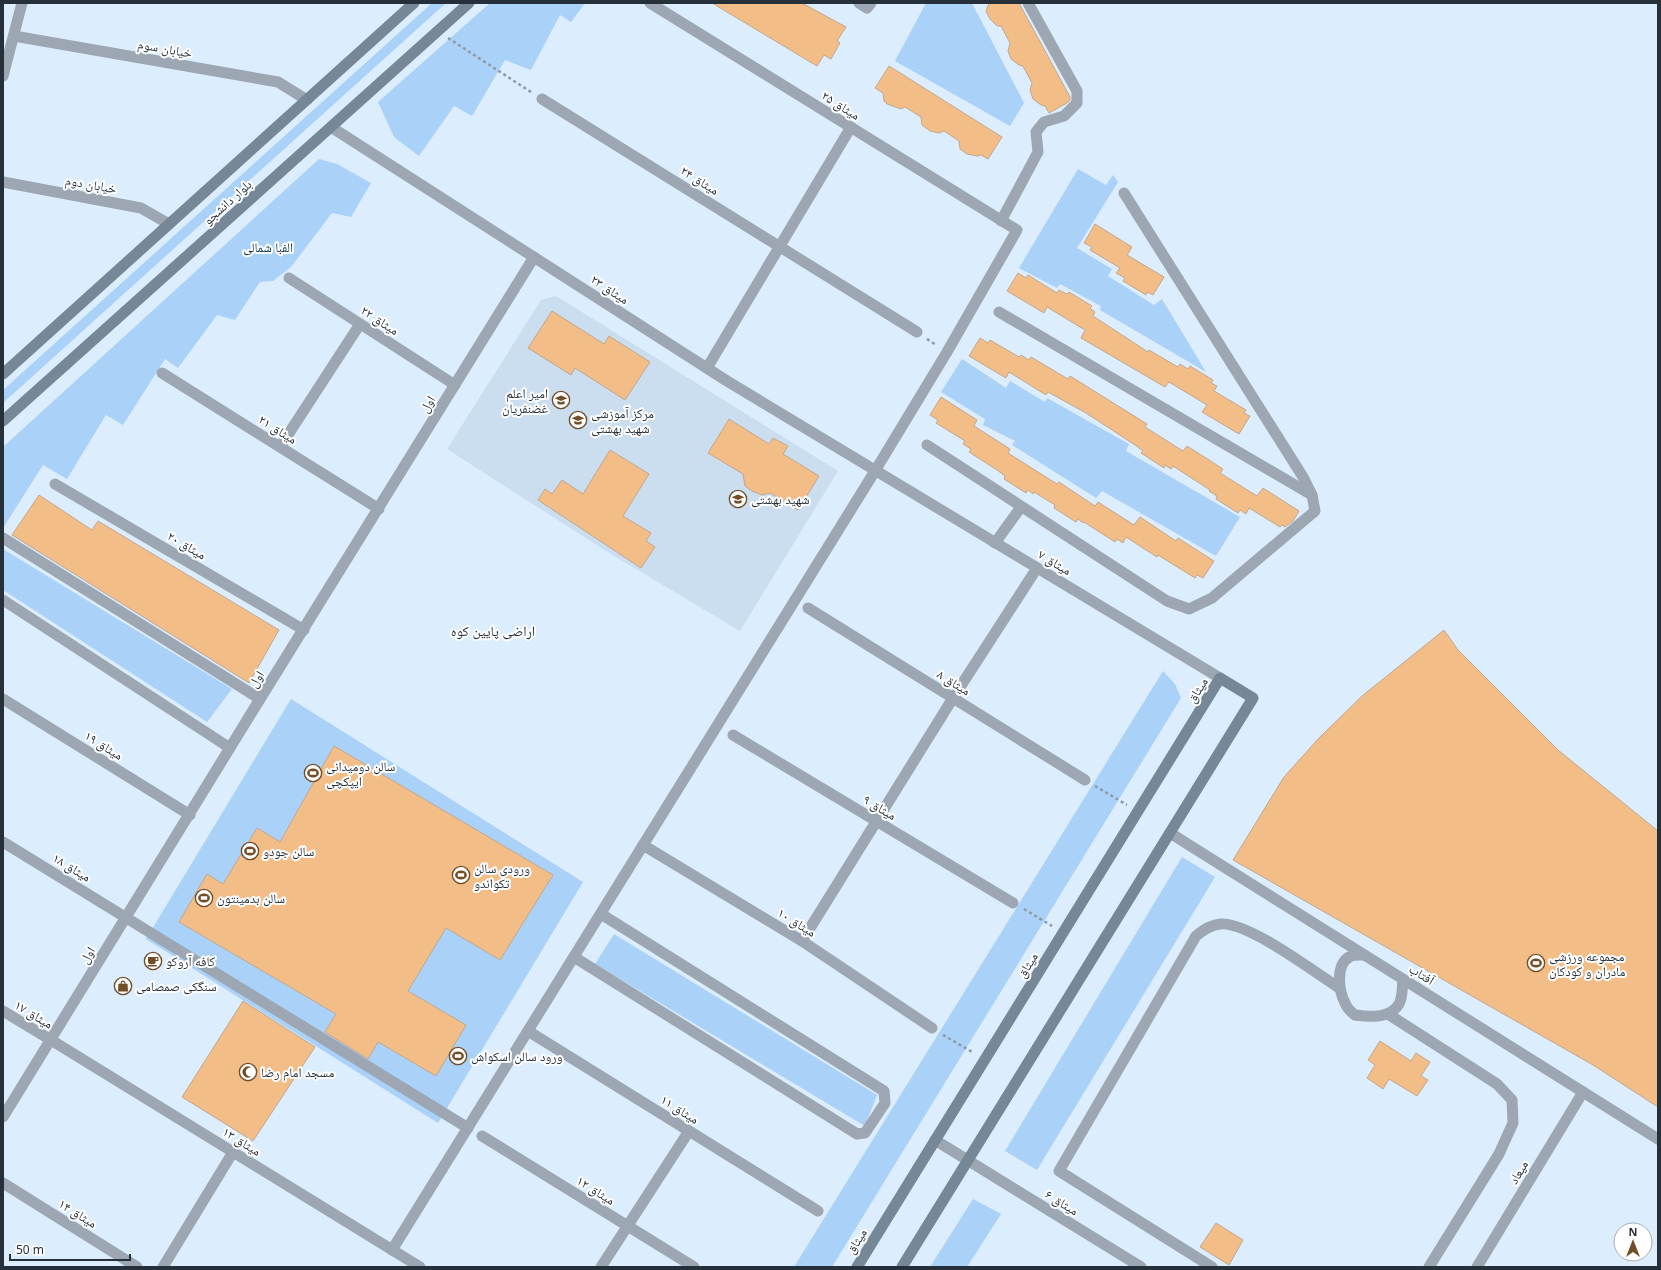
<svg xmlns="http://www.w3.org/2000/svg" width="1661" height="1270" viewBox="0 0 1661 1270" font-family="'Noto Sans','Noto Naskh Arabic',sans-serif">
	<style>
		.built { fill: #cadef0 }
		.green { fill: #aad1f7 }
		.building { fill: #f3bd88; stroke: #c2a78e }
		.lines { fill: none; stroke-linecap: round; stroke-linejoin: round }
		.path { stroke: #8c9aa8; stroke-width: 2.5; stroke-dasharray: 3 3; stroke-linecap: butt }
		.minor { stroke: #9ca7b3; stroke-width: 11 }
		.tertiary { stroke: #9ca7b3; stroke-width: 11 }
		.secondary { stroke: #768797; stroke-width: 11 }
		.labels { text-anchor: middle; stroke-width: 4; stroke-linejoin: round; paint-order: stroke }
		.street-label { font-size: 13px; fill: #25303a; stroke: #fff }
		.park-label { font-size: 13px; fill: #0b3354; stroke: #fff }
		.poi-label { font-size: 13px; fill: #25303a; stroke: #fff; text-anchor: start }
		.neighbourhood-label { font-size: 14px; fill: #25303a; stroke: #fff }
	</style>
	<rect width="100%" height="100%" fill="#dcedfd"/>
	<!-- built -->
	<path class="built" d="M556,296L838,471L740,631L606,551L447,449L541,300Z"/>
	<!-- green -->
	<g class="green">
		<path d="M432,3H446L3,403V390Z"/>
		<path d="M490,3H585L571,22L560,15L531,70L505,60L472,116L454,106L419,156L394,137L378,102Z"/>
		<path d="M926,3H972L1024,103L1010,126L895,61Z"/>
		<path d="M319,159L337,164L371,183L351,217L332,213L291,267L273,281L260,282L235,320L217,315L178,368L165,359L123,425L106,415L67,479L43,465L3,528V447Z"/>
		<path d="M1078,169L1106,185L1113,175L1118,182L1077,248L1112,269L1108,276L1154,305L1162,299L1206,372L1100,310L1101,306L1060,284L1057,288L1019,268Z"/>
		<path d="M962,359L1006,388L1010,381L1045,402L1047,398L1129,444L1126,451L1240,517L1216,556L1102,491L1096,498L1012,445L1015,441L983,425L985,419L941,392Z"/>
		<path d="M3,549L232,689L207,722L3,590Z"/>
		<path d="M1163,671L1175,684L1181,698L832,1267H794Z"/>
		<path d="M291,699L583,882L438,1123L146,939Z"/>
		<path d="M1182,857L1215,877L1037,1170L1005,1151Z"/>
		<path d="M614,934L877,1095L865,1126L595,964Z"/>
		<path d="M973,1199L1001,1214L967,1267H930Z"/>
	</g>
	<!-- building -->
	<g class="building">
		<path d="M712,3H802L846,27L837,41L840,43L831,59L824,55L817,66Z"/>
		<path d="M989,3H1019L1070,97V100L1067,103L1049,113L1045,106L1041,105L1033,99L1030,90L1032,83L1023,66L1019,65L1011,59L1008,51L1010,43L1001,26H997L990,19L986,11Z"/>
		<path d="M889,66L1002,137L988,159L981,155L977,156L967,154L960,149L959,141L944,131L939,133L930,131L922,125L921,117L905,107L901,109L887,104L884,101L883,93L875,88Z"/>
		<path d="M1095,224L1132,247L1127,255L1164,277L1153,295L1147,292L1146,295L1123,281L1125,278L1116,273L1120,268L1090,250L1092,247L1084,243Z"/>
		<path d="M1018,273L1026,278L1028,275L1057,293L1059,290L1067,294L1069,292L1092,306L1090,308L1095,312L1093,316L1148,352L1149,350L1178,367L1180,364L1188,369L1190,366L1213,380L1211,383L1217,386L1214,391L1246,410L1244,413L1250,416L1239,434L1202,412L1207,405L1169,382L1165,387L1081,338L1085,330L1047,307L1044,313L1007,291Z"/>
		<path d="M552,311L604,344L609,336L650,362L625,400L575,368L571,375L528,348Z"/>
		<path d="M980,338L988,343L990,340L1019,357L1021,355L1029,360L1031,357L1068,379L1070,376L1147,424L1145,427L1183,451L1187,446L1223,469L1220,473L1257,496L1263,488L1299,511L1293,521L1285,527L1282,525L1280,527L1249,508L1246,514L1240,510L1238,513L1216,499L1217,496L1209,491L1210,490L1173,466L1171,469L1165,465L1164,468L1141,453L1143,451L1135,445L1086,413L1048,392L1046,395L1009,372L1006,378L969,356Z"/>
		<path d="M941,397L977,420L974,426L1010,449L1008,453L1057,484L1059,482L1095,506L1098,502L1134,525L1140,517L1176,541L1178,538L1214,561L1203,578L1197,575L1195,578L1158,555L1157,557L1126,537L1123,543L1117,539L1115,542L1084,522L1083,523L1078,519L1076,522L1054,508L1055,505L1034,492L1033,494L1028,490L1026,493L1004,479L1005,476L997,470L969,452L971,449L963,444L965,441L936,423L938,420L930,415Z"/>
		<path d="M729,419L769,444L773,438L788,446L783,454L819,476L798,510L770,493L762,495L752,491L745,486L743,474L708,453Z"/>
		<path d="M610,450L649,474L623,516L651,533L646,541L655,547L641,568L538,500L545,489L552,494L562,480L583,494Z"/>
		<path d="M39,495L92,530L98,521L279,630L249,683L12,535Z"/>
		<path d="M1444,630L1458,650L1558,750L1658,831V1107L1593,1065L1233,860L1284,777L1319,738L1362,696Z"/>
		<path d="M334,746L553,875L500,960L446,928L408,991L466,1025L436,1076L378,1042L368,1059L325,1032L336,1014L179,922L207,874L223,884L257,828L280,842Z"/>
		<path d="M243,1001L315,1047L253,1141L182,1097Z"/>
		<path d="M1380,1041L1411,1061L1416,1053L1430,1062L1421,1076L1428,1080L1417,1096L1389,1079L1383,1089L1367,1078L1375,1065L1368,1060Z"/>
		<path d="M1216,1223L1243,1240L1229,1265L1200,1247Z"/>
	</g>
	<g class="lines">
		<!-- path -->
		<g class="path">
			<path d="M448,38L531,92"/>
			<path d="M927,339L936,345"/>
			<path d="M1095,786L1127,805"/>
			<path d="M1024,909L1052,926"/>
			<path d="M943,1035L974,1053"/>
		</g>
		<!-- minor -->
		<g class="minor">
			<path d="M650,3L1017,230L947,352L875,471"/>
			<path d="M859,3L867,8L871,3"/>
			<path d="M14,36L278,82L307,100"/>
			<path d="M3,76L22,3"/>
			<path d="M542,99L917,332"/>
			<path d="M3,182L141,208L169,224"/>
			<path d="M1001,221L1038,152L1036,132L1044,122L1064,116L1077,103V91L1028,3"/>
			<path d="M289,278L455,385"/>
			<path d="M999,312L1312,495"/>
			<path d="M707,368L851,127"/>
			<path d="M162,373L379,509"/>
			<path d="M927,445L1167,601L1189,609L1212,598L1315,511L1312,495L1303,477L1124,193"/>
			<path d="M280,447L360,324"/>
			<path d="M55,484L304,630"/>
			<path d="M3,538L260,699"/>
			<path d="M995,543L1021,507"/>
			<path d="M3,600L230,748"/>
			<path d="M808,608L1085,780"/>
			<path d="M3,699L190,815"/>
			<path d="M733,735L1013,903"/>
			<path d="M1170,833L1658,1139"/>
			<path d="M3,842L468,1128"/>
			<path d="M643,845L802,941L932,1028"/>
			<path d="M802,941L953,698L1037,568"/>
			<path d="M1364,955C1359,955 1354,954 1349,957C1335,966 1339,991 1345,1003C1347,1008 1351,1012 1355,1015C1369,1017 1390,1019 1399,1004C1403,997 1402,987 1403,979"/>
			<path d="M574,957L857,1134L865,1133L885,1103L884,1091L601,914"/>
			<path d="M3,1011L51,1040"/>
			<path d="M1388,1014L1497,1084L1512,1100L1513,1123L1499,1154L1429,1267"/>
			<path d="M528,1031L818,1211"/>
			<path d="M482,1136L694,1267"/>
			<path d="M3,1183L137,1267"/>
			<path d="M163,1267L233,1152"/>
			<path d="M601,1267L689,1131"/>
			<path d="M1212,1267L1059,1171L1196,936C1203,930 1211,925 1220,924C1247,921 1315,972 1339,988"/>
			<path d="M1477,1267L1583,1092"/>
		</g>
		<!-- tertiary -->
		<g class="tertiary">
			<path d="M331,127L727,381L1220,678"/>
			<path d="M51,1040L420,1267"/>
			<path d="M3,1117L260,699L534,257"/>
			<path d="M935,1140L1141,1267"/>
			<path d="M392,1250L875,471"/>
		</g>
		<!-- secondary -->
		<g class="secondary">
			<path d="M3,374L414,3"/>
			<path d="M3,421L469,3"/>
			<path d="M857,1267L1220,678L1253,698L902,1267"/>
		</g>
	</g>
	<!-- icons -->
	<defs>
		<symbol id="school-ring" viewBox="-11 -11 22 22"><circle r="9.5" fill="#fff" stroke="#724e28" stroke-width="1.5"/><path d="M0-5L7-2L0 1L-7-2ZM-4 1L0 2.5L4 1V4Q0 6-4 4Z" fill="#724e28"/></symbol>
		<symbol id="stadium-ring" viewBox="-11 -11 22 22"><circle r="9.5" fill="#fff" stroke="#724e28" stroke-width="1.5"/><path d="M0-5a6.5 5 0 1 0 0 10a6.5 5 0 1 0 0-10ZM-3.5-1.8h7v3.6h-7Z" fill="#724e28"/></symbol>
		<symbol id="cafe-ring" viewBox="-11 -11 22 22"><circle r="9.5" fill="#fff" stroke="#724e28" stroke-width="1.5"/><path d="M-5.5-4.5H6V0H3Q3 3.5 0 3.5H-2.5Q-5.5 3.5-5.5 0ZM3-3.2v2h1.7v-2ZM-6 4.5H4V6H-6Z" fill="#724e28"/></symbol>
		<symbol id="shop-ring" viewBox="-11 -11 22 22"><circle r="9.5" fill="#fff" stroke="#724e28" stroke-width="1.5"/><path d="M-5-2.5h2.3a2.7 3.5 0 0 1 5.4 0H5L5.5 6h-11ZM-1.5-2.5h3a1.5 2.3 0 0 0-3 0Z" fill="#724e28"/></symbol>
		<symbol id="mosque-ring" viewBox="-11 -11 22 22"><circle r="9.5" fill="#fff" stroke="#724e28" stroke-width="1.5"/><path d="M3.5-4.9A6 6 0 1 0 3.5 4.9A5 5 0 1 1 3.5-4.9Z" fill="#724e28"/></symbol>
	</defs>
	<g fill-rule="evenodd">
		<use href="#school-ring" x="551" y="390" width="20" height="20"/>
		<use href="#school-ring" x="568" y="410" width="20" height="20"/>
		<use href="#school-ring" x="728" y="489" width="20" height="20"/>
		<use href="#stadium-ring" x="303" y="763" width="20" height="20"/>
		<use href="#stadium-ring" x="240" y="841" width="20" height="20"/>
		<use href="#stadium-ring" x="451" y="865" width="20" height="20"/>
		<use href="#stadium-ring" x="194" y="888" width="20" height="20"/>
		<use href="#cafe-ring" x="143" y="951" width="20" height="20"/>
		<use href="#stadium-ring" x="1526" y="953" width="20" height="20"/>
		<use href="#shop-ring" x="113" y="976" width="20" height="20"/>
		<use href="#stadium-ring" x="448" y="1046" width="20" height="20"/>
		<use href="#mosque-ring" x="238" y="1062" width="20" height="20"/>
	</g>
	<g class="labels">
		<!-- street labels -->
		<g class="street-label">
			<text transform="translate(165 48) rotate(10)" y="5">خیابان سوم</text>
			<text transform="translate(841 105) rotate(32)" y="5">میثاق ۲۵</text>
			<text transform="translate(700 180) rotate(32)" y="5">میثاق ۲۴</text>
			<text transform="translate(91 184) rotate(10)" y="5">خیابان دوم</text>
			<text transform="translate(227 202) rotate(-42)" y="5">بلوار دانشجو</text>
			<text transform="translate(610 289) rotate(33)" y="5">میثاق ۲۳</text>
			<text transform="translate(380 320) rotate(33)" y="5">میثاق ۲۲</text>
			<text transform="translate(427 404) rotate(-58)" y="5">اول</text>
			<text transform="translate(278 429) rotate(32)" y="5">میثاق ۲۱</text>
			<text transform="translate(187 545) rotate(30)" y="5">میثاق ۲۰</text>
			<text transform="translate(1055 562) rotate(31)" y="5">میثاق ۷</text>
			<text transform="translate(256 679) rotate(-57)" y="5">اول</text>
			<text transform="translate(954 682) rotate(32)" y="5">میثاق ۸</text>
			<text transform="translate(1197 690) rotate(-58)" y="5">میثاق</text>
			<text transform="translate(104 745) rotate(32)" y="5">میثاق ۱۹</text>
			<text transform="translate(880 807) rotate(31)" y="5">میثاق ۹</text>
			<text transform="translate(72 867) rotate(31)" y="5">میثاق ۱۸</text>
			<text transform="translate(797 922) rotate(32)" y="5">میثاق ۱۰</text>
			<text transform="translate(87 955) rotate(-58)" y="5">اول</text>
			<text transform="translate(1027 965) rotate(-58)" y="5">میثاق</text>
			<text transform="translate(1422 974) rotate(32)" y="5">آفتاب</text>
			<text transform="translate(34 1014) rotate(31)" y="5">میثاق ۱۷</text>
			<text transform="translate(680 1109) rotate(32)" y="5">میثاق ۱۱</text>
			<text transform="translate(242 1141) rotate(32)" y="5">میثاق ۱۳</text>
			<text transform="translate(1518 1172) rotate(-59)" y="5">میعاد</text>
			<text transform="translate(596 1190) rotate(32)" y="5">میثاق ۱۲</text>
			<text transform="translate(1062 1202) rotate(32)" y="5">میثاق ۶</text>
			<text transform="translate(78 1213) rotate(32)" y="5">میثاق ۱۴</text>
			<text transform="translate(856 1241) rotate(-58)" y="5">میثاق</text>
		</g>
		<!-- park labels -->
		<g class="park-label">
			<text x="268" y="252">الفبا شمالی</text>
		</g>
		<!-- poi labels -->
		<g class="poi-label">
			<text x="548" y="398" text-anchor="end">امیر اعلم<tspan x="548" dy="15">غضنفریان</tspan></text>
			<text x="591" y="418">مرکز آموزشی<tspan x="591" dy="15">شهید بهشتی</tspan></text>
			<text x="751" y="504">شهید بهشتی</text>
			<text x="326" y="771">سالن دومیدانی<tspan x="326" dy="15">ایپکچی</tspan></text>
			<text x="263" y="856">سالن جودو</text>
			<text x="474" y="873">ورودی سالن<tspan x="474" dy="15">تکواندو</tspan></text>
			<text x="217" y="903">سالن بدمینتون</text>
			<text x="1549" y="961">مجموعه ورزشی<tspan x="1549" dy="15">مادران و کودکان</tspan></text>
			<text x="166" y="966">کافه آروکو</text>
			<text x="136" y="991">سنگکی صمصامی</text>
			<text x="471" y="1061">ورود سالن اسکواش</text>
			<text x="261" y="1077">مسجد امام رضا</text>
		</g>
		<!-- neighbourhood labels -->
		<g class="neighbourhood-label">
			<text x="493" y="636">اراضی پایین کوه</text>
		</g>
	</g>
	<!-- border -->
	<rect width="1661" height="1270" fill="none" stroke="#25303a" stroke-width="8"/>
	<!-- north arrow -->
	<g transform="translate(1633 1242)"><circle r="19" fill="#ffffff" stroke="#a8acb0"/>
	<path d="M0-3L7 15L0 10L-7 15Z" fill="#724e28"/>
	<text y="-6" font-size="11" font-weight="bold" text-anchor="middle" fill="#25303a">N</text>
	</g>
	<!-- scale -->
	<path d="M10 1254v6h120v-6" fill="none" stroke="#25303a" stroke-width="2"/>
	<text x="16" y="1254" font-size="12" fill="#25303a" stroke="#ffffff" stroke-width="3" paint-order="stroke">50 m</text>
</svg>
